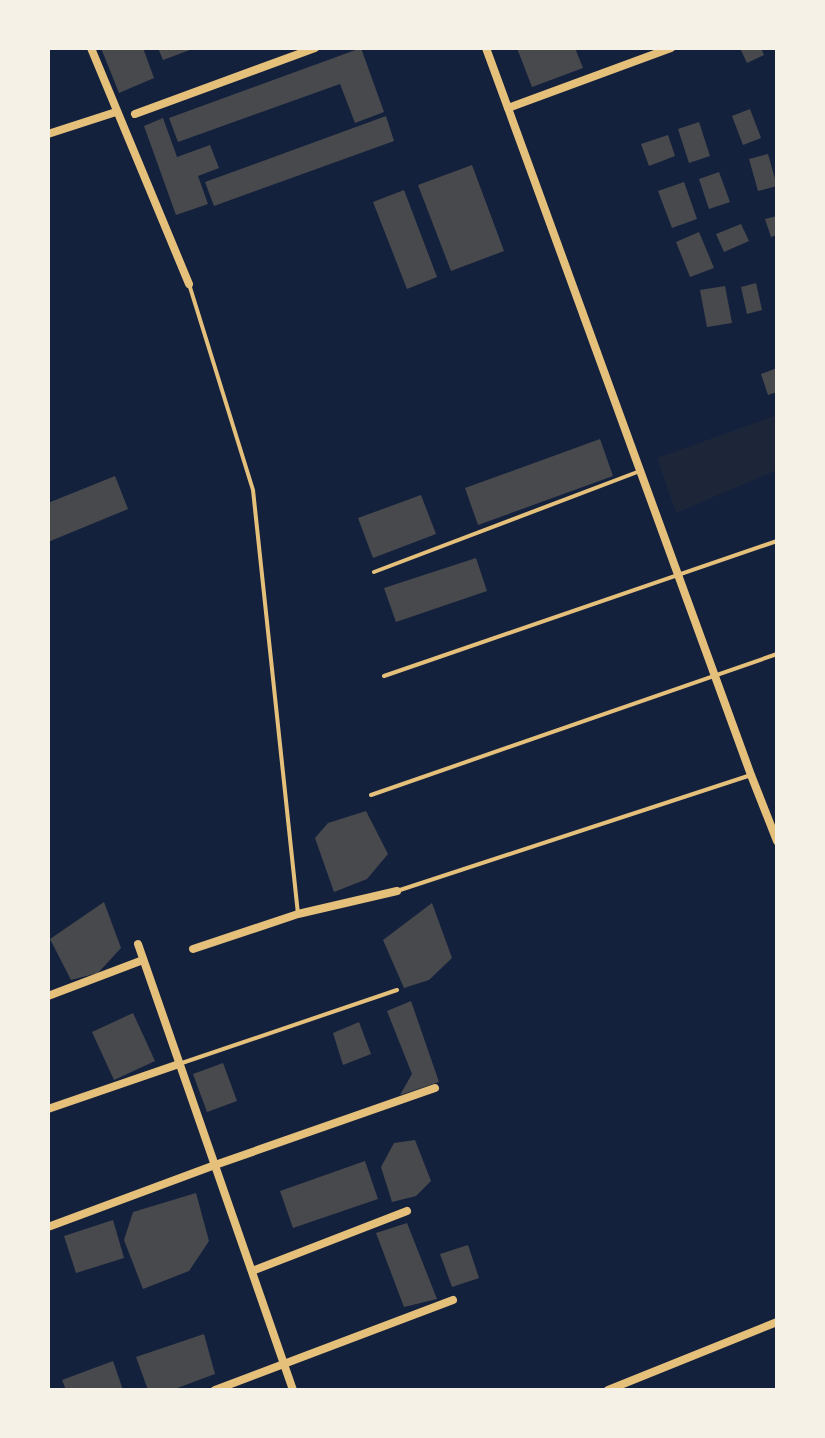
<svg xmlns="http://www.w3.org/2000/svg" width="825" height="1438" viewBox="0 0 825 1438" font-family="'PT Sans Narrow',sans-serif">
	<style>
		.green { fill: #1d2539 }
		.building { fill: #48494c }
		.lines { fill: none; stroke-linecap: round; stroke-linejoin: round }
		.service { stroke: #e5c07b; stroke-width: 4 }
		.minor { stroke: #e5c07b; stroke-width: 8 }
	</style>
	<rect width="100%" height="100%" fill="#14213d"/>
	<!-- green -->
	<path class="green" d="M777,415V470L676,513L657,458Z"/>
	<!-- building -->
	<g class="building">
		<path d="M101,48H143L154,78L119,93Z"/>
		<path d="M158,48H195L163,60Z"/>
		<path d="M361,48L384,112L355,123L340,84L178,142L169,118Z"/>
		<path d="M517,48H575L583,68L532,87Z"/>
		<path d="M740,48H761L764,55L747,63Z"/>
		<path d="M750,109L761,138L743,145L732,116Z"/>
		<path d="M386,116L394,141L214,206L205,182Z"/>
		<path d="M163,118L177,157L210,145L219,168L198,176L208,204L176,215L144,126Z"/>
		<path d="M699,122L710,156L689,163L678,129Z"/>
		<path d="M668,135L675,156L649,166L641,144Z"/>
		<path d="M768,154L777,186L758,191L749,159Z"/>
		<path d="M472,165L504,251L451,271L418,185Z"/>
		<path d="M719,172L730,202L709,209L699,179Z"/>
		<path d="M684,182L697,219L672,228L658,191Z"/>
		<path d="M404,190L437,277L407,289L373,202Z"/>
		<path d="M777,216V235L771,237L765,219Z"/>
		<path d="M741,224L749,241L724,252L716,234Z"/>
		<path d="M699,232L714,268L690,277L676,242Z"/>
		<path d="M756,283L762,310L747,314L741,287Z"/>
		<path d="M725,286L732,323L707,327L700,290Z"/>
		<path d="M777,368V392L768,395L761,374Z"/>
		<path d="M600,439L613,476L478,525L465,488Z"/>
		<path d="M115,476L128,509L48,542V503Z"/>
		<path d="M421,495L436,534L373,558L358,518Z"/>
		<path d="M476,558L487,591L396,622L384,588Z"/>
		<path d="M366,811L388,854L367,879L334,892L315,838L328,823Z"/>
		<path d="M104,902L121,948L98,973L71,980L50,939Z"/>
		<path d="M432,903L452,958L429,980L404,988L383,940Z"/>
		<path d="M411,1001L439,1082L400,1095L412,1074L387,1011Z"/>
		<path d="M133,1013L155,1061L114,1080L92,1032Z"/>
		<path d="M359,1022L371,1054L343,1065L333,1033Z"/>
		<path d="M223,1063L237,1101L207,1112L193,1074Z"/>
		<path d="M415,1140L431,1181L416,1196L392,1202L381,1167L394,1143Z"/>
		<path d="M365,1161L378,1199L293,1228L280,1191Z"/>
		<path d="M196,1193L209,1241L189,1271L143,1289L124,1240L133,1212Z"/>
		<path d="M113,1220L124,1258L76,1273L64,1236Z"/>
		<path d="M407,1223L437,1299L404,1307L376,1233Z"/>
		<path d="M468,1245L479,1278L452,1287L440,1254Z"/>
		<path d="M204,1334L215,1374L172,1390H148L136,1357Z"/>
		<path d="M113,1361L123,1390H66L62,1380Z"/>
	</g>
	<g class="lines">
		<!-- service -->
		<g class="service">
			<path d="M189,284L253,490L298,914"/>
			<path d="M374,572L640,471"/>
			<path d="M384,676L777,541"/>
			<path d="M371,795L777,654"/>
			<path d="M397,891L751,775"/>
			<path d="M179,1064L397,990"/>
		</g>
		<!-- minor -->
		<g class="minor">
			<path d="M91,48L189,284"/>
			<path d="M486,48L508,108L671,48"/>
			<path d="M508,108L751,775L777,841"/>
			<path d="M135,114L315,48"/>
			<path d="M48,134L116,112"/>
			<path d="M138,944L293,1390"/>
			<path d="M193,949L298,914L397,891"/>
			<path d="M48,996L143,960"/>
			<path d="M48,1109L179,1064"/>
			<path d="M48,1227L215,1165L435,1088"/>
			<path d="M252,1271L407,1211"/>
			<path d="M215,1390L453,1300"/>
			<path d="M608,1390L777,1322"/>
		</g>
	</g>
	<!-- border -->
	<rect width="825" height="1438" fill="none" stroke="#f6f1e7" stroke-width="100"/>
</svg>
